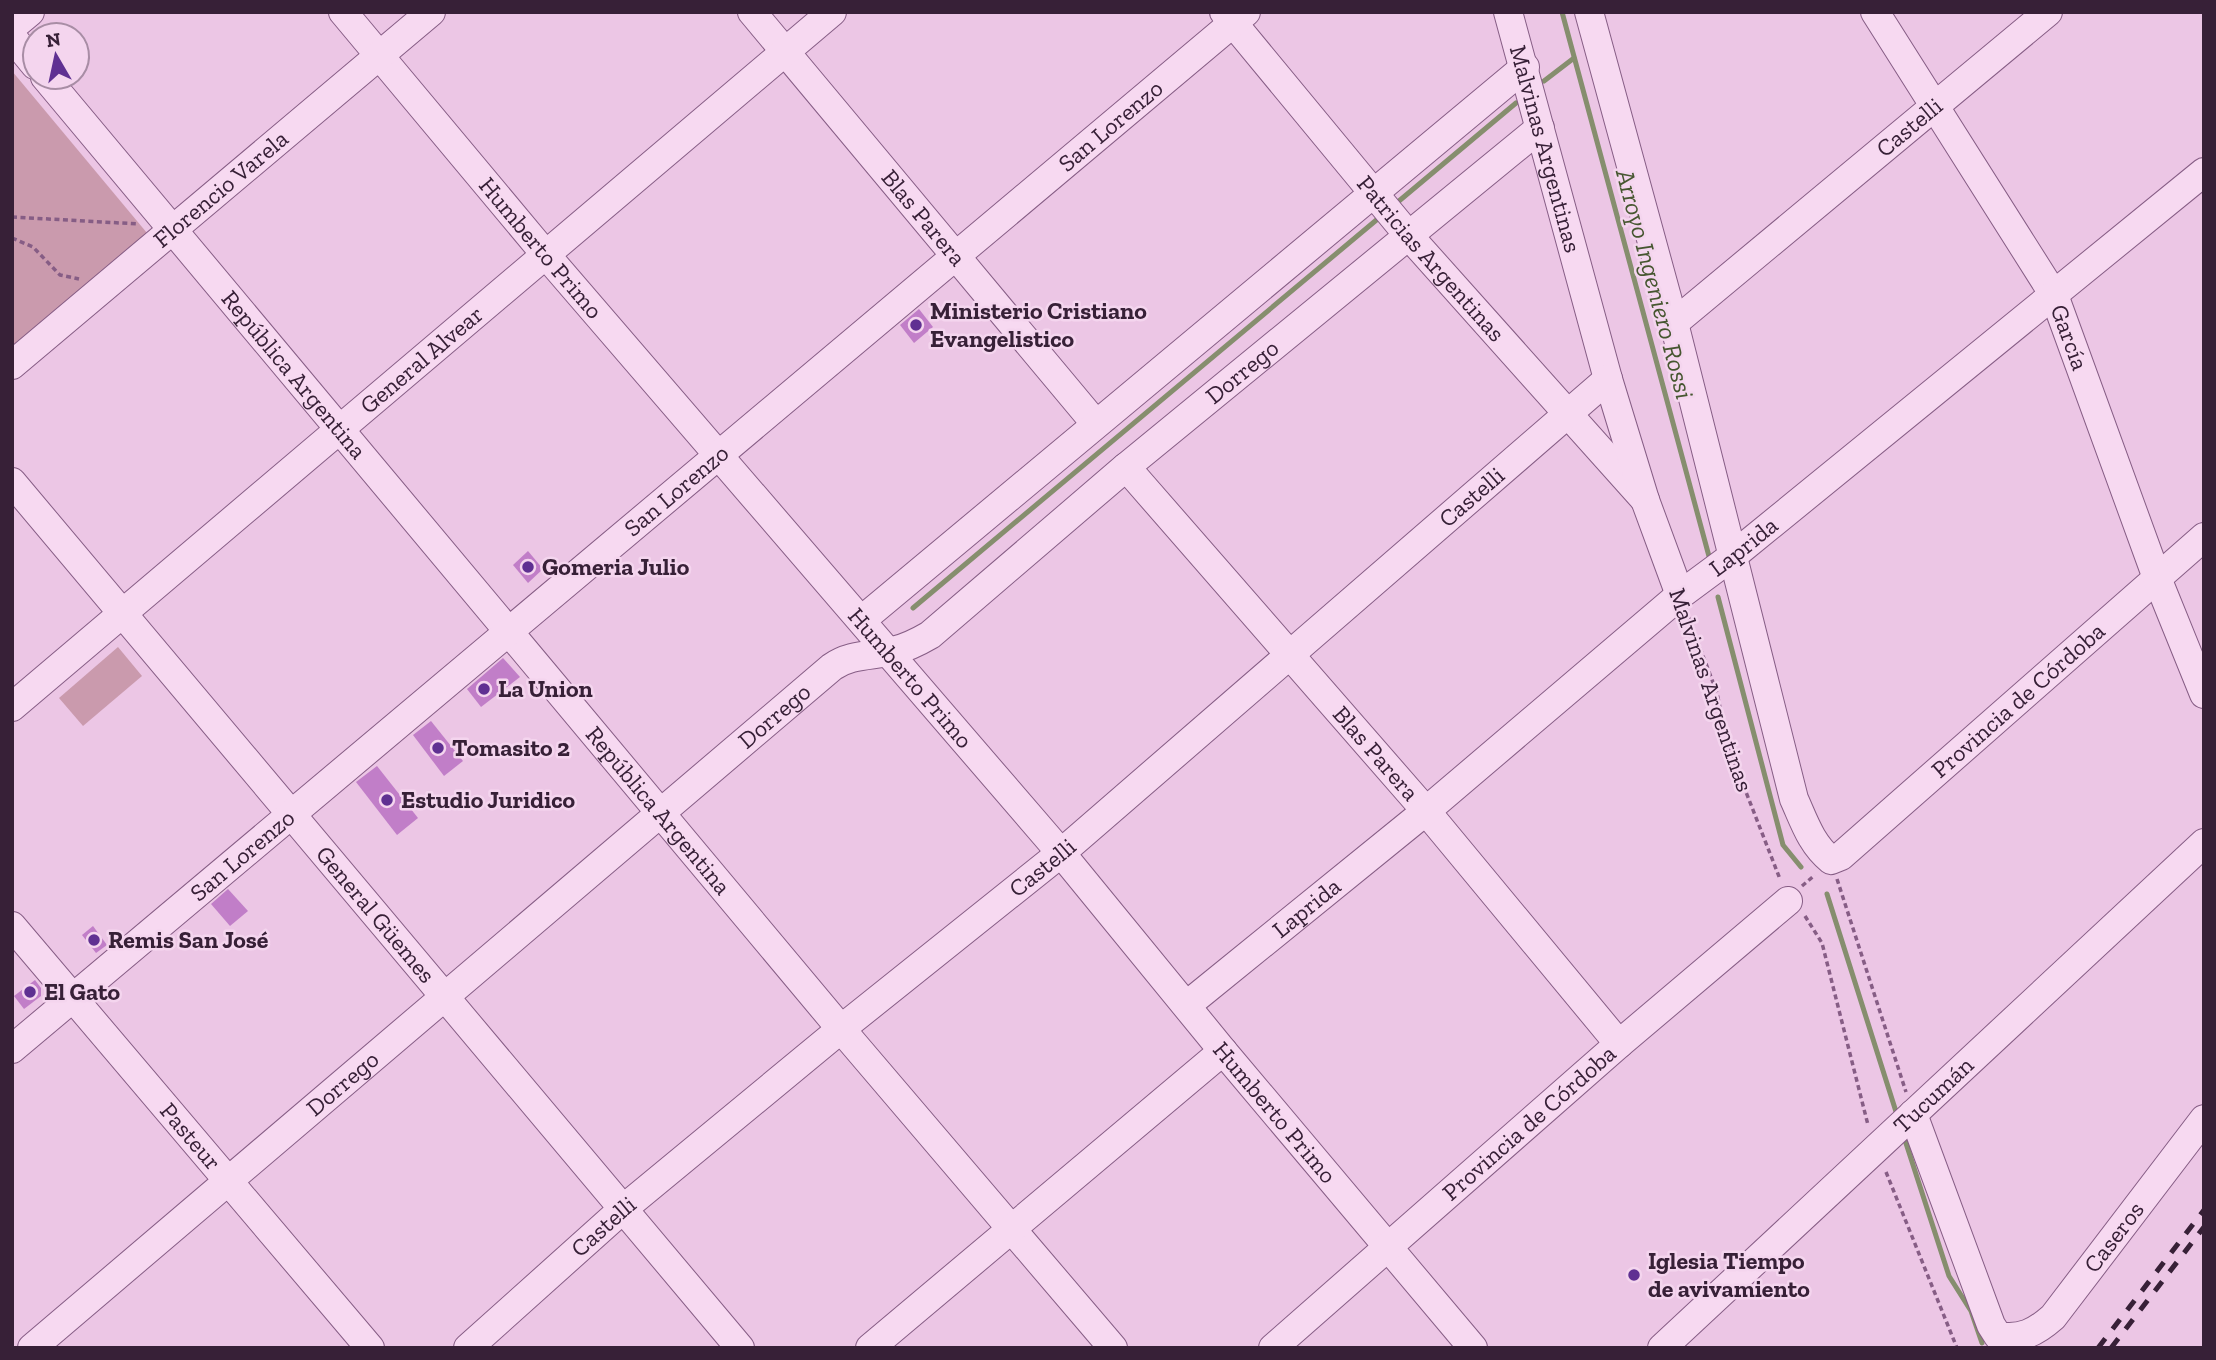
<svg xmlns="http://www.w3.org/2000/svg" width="2216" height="1360" viewBox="0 0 2216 1360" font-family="'Zilla Slab',serif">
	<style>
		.green { fill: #ca9aad }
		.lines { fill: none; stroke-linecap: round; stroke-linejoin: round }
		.stream { stroke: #868e6e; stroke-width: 5 }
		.building { fill: #c17ec8 }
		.minor-casing { stroke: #865d85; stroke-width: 30 }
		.path { stroke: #865d85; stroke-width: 3.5; stroke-dasharray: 5 3.5; stroke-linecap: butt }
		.minor { stroke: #f7d9f1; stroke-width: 28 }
		.rail { stroke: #372037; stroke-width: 5; stroke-dasharray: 12 12; stroke-linecap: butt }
		.poi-dot { fill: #5f3092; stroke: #f4d5ee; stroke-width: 2.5 }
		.labels { text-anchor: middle; stroke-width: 5; stroke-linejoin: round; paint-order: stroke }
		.street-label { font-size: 24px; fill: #372037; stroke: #f4d5ee }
		.poi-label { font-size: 24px; font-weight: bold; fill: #372037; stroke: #f4d5ee; text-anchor: start }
		.water-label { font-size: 26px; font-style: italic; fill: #465630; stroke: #f4d5ee }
	</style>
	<rect width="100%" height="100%" fill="#ecc6e5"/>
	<!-- green -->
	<g class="green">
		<path d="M12,71L147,233L12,350Z"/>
		<path d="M118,647L142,676L83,726L59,698Z"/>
	</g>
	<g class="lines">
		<!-- stream -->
		<g class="stream">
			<path d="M1562,12L1710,560"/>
			<path d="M1544,81L1574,58"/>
			<path d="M1393,206L1516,103"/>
			<path d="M1718,597L1783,845L1801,867"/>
			<path d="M913,608L1380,217"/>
			<path d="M1827,894L1898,1118"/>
			<path d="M1903,1134L1949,1276L1971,1311L1982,1343"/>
		</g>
	</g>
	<!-- building -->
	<g class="building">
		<path d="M919,309L933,327L914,343L900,325Z"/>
		<path d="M528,551L543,569L528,583L513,565Z"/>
		<path d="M503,658L520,677L481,707L467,689Z"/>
		<path d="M431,721L463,761L444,776L413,735Z"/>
		<path d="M377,766L418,818L397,835L356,782Z"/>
		<path d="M228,889L248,911L230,926L211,904Z"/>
		<path d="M93,926L107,945L96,953L82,935Z"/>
		<path d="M35,980L41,988V996L24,1009L14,996Z"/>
	</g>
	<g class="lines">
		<defs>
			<g id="minor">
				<path id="s1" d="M343,12L546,255L1061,853L1223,1051L1473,1348"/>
				<path id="s2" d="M752,12L1095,423"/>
				<path id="s3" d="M1224,12L1409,236L1645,500"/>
				<path id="s4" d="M1508,12L1608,379L1645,500L1680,595"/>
				<path id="s5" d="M1589,12L1674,323L1794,799C1804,821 1811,844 1831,860L1841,856L2204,537"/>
				<path id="s6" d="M1875,12L2054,295L2157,578L2204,694"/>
				<path d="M12,27L30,12"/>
				<path d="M12,37L35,65"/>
				<path id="s7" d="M45,77L841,1029L1113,1348"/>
				<path id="s8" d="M1674,323L2048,12"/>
				<path id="s9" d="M12,365L431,12"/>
				<path id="s10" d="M1126,467L1426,811L1619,1044"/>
				<path id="s11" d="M12,482L740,1348"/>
				<path d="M863,619L1525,67"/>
				<path id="s12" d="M12,707L832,12"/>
				<path id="s13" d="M12,926L370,1348"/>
				<path id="s14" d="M1187,1005L1426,811L1680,595L1734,555L2204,172"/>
				<path id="s15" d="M12,1049L1246,12"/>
				<path id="s16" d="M1913,1114L1991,1325L1998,1336C2021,1340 2036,1332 2053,1317L2204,1119"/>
				<path id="s17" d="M32,1348L832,667C850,654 871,656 893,651C906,648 918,642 930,635L1126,467L1540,128"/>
				<path id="s18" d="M468,1348L623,1209L841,1029L1061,853L1608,379"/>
				<path d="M870,1348L1223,1051"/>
				<path id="s19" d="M1273,1348L1619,1044L1788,901"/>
				<path id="s20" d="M1662,1348L2204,843"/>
			</g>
		</defs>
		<!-- minor casing -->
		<use href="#minor" class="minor-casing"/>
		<!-- path -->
		<g class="path">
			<path d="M12,217L139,224"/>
			<path d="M12,238L33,247L60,275L79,279"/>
			<path d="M1688,616L1717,693L1728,746L1780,879"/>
			<path d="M1837,879L1906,1092"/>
			<path d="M1802,886L1815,875"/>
			<path d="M1805,916L1822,943L1868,1125"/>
			<path d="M1886,1172L1957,1348"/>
		</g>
		<!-- minor -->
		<use href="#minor" class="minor"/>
		<!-- rail -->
		<g class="rail">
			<path d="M2098,1348L2204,1210"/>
			<path d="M2111,1348L2204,1227"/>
		</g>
	</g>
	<!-- markers -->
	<g class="poi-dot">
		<circle cx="916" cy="325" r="7"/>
		<circle cx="528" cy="567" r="7"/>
		<circle cx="484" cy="689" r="7"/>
		<circle cx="438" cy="748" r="7"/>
		<circle cx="387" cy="800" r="7"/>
		<circle cx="94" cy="940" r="7"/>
		<circle cx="30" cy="992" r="7"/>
		<circle cx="1634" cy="1275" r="7"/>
	</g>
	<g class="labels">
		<!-- street labels -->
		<g class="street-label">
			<text dy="8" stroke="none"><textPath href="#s15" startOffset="1435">San Lorenzo</textPath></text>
			<text dy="8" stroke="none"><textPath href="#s8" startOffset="306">Castelli</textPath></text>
			<text dy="8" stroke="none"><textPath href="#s4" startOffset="142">Malvinas Argentinas</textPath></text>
			<text dy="8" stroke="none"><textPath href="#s9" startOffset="273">Florencio Varela</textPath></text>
			<text dy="8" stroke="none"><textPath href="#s2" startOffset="268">Blas Parera</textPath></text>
			<text dy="8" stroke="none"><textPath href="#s1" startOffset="308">Humberto Primo</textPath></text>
			<text dy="8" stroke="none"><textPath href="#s3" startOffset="322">Patricias Argentinas</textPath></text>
			<text dy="8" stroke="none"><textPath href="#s6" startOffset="380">García</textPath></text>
			<text dy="8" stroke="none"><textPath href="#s12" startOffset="537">General Alvear</textPath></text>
			<text dy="8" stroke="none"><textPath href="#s17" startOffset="1563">Dorrego</textPath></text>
			<text dy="8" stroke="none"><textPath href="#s7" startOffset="388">República Argentina</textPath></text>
			<text dy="8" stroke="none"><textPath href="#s15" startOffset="868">San Lorenzo</textPath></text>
			<text dy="8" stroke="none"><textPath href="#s18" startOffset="1316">Castelli</textPath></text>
			<text dy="8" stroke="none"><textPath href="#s14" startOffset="721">Laprida</textPath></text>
			<text dy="8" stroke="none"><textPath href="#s1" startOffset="875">Humberto Primo</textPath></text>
			<text transform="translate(1711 690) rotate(71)" y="8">Malvinas Argentinas</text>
			<text dy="8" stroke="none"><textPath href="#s5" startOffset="1132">Provincia de Córdoba</textPath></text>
			<text dy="8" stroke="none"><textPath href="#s17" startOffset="975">Dorrego</textPath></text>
			<text dy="8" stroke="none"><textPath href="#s10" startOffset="380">Blas Parera</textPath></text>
			<text dy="8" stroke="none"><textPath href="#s7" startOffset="956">República Argentina</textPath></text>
			<text dy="8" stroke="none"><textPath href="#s15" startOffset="301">San Lorenzo</textPath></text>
			<text dy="8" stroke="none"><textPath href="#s18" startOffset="749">Castelli</textPath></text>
			<text dy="8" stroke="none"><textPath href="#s14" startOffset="154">Laprida</textPath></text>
			<text dy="8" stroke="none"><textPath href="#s11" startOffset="565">General Güemes</textPath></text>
			<text dy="8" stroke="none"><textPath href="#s17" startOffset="408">Dorrego</textPath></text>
			<text dy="8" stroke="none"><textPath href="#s20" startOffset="371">Tucumán</textPath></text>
			<text dy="8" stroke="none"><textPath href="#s1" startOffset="1442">Humberto Primo</textPath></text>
			<text dy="8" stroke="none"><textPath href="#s19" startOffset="341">Provincia de Córdoba</textPath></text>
			<text dy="8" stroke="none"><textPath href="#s13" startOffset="276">Pasteur</textPath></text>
			<text dy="8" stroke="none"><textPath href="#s18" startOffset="182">Castelli</textPath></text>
			<text dy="8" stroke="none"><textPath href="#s16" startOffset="399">Caseros</textPath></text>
		</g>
		<!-- poi labels -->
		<g class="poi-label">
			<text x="930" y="319">Ministerio Cristiano<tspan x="930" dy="28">Evangelistico</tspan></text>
			<text x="542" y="575">Gomeria Julio</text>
			<text x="498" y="697">La Union</text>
			<text x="452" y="756">Tomasito 2</text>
			<text x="401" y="808">Estudio Juridico</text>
			<text x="108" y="948">Remis San José</text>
			<text x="44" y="1000">El Gato</text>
			<text x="1648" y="1269">Iglesia Tiempo<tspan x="1648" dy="28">de avivamiento</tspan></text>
		</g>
		<!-- water labels -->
		<g class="water-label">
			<text transform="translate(1655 284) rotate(75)" y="9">Arroyo Ingeniero Rossi</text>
		</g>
	</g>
	<!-- border -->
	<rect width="2216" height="1360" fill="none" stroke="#372037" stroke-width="28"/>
	<!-- north arrow -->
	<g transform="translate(56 56) rotate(351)"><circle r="33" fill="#f4d5ee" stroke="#a88da5" stroke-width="2"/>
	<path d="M0-5L12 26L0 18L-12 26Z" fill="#5f3092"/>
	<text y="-10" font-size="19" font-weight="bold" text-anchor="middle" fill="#372037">N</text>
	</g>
</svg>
